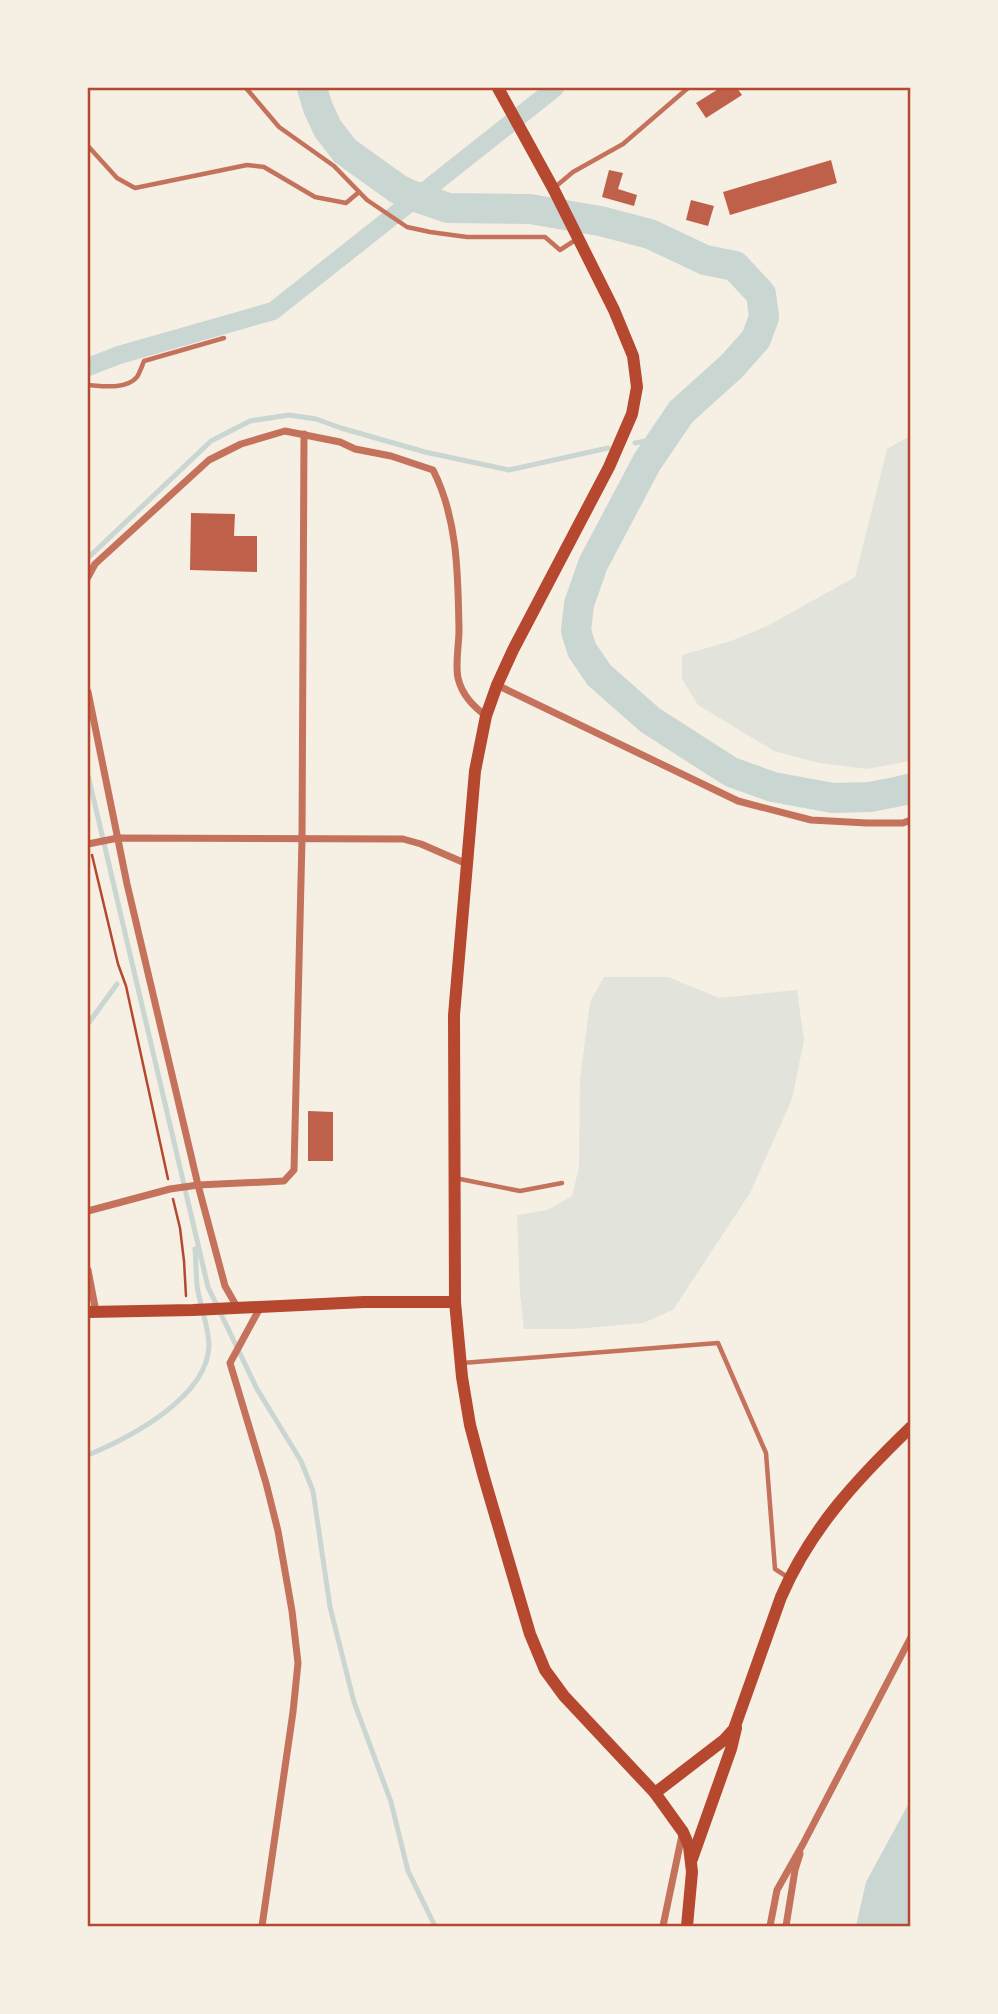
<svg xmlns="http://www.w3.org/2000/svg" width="998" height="2014" viewBox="0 0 998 2014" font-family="'Work Sans',sans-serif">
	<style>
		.green { fill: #e2e4dc }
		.water { fill: #c9d6d2 }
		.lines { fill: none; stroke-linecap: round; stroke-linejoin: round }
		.stream { stroke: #c9d6d2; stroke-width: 5 }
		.canal { stroke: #c9d6d2; stroke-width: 18 }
		.river { stroke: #c9d6d2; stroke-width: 30 }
		.building { fill: #bf614a }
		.path { stroke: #b5482f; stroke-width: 2.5 }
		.service { stroke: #c5725c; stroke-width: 4.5 }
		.minor { stroke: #c5725c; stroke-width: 7 }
		.secondary { stroke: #b5482f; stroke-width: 12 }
		.primary { stroke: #b5482f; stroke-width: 12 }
		.neatline { fill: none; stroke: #b5482f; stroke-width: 2.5 }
	</style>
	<rect width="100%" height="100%" fill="#f6efe4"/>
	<!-- green -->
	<g class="green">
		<path d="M910,436V761L867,769L819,763L774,751L698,705L682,679V655L731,641L767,626L855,577L887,449Z"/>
		<path d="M604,977H668L719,998L797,990L804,1040L792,1099L750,1193L673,1310L643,1323L575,1329H524L520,1294L517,1215L547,1210L572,1196L579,1167L580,1079L590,1002Z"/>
	</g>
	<!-- water -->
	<g class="water">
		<path d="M910,773V801L872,809L869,784Z"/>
		<path d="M910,1801V1926H856L866,1882Z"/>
	</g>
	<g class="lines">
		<!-- stream -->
		<g class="stream">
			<path d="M635,443L663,438"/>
			<path d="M88,558L211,441L250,421L289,415L316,419L341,428L425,452L509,470L608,448"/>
			<path d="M88,775L208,1287L257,1389L301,1461L313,1491L330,1607L354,1702L391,1802L408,1871L435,1926"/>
			<path d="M88,1024L117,984"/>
			<path d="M88,1455C129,1438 209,1397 209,1344C208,1325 200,1305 197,1286C196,1274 196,1261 195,1249"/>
		</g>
		<!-- canal -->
		<path class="canal" d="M88,367L119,355L273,311L555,88"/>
		<!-- river -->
		<path class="river" d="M312,88L318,108L328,129L345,151L398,189L408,194L448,208L530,209L600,221L650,234L705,260L735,266L761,294L764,317L756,339L732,366L681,412L647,462L593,564L579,604L576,631L582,650L599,675L650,720L731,772L773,787L833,798L870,797L911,789"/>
	</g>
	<!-- building -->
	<g class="building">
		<path d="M720,88H737L742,95L706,118L696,103Z"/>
		<path d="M831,160L837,183L730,215L723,192Z"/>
		<path d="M609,170L623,173L618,189L637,195L634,206L602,197Z"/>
		<path d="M691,200L714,206L708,226L686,220Z"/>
		<path d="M191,513L235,514L234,536H257V572L190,570Z"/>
		<path d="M308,1111L333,1112V1161H308Z"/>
	</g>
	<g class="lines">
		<!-- path -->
		<g class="path">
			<path d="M92,855L118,964L126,986L168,1179"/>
			<path d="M173,1199L180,1228L184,1261L186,1296"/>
		</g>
		<!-- service -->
		<g class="service">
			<path d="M246,88L279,127L334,166L367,200L407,227L430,232L467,237H545L560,250L577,239"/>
			<path d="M88,146L117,178L135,188L247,165L264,167L315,197L346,203L359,192"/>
			<path d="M554,188L573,172L623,144L688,88"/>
			<path d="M88,385C102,386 126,390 137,377C140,372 142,366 144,361L224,338"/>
			<path d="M455,1178L520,1191L562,1183"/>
			<path d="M462,1363L718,1343L766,1453L775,1569L789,1578"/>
		</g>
		<!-- minor -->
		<g class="minor">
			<path d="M88,577L95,564L209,460L241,444L285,431L340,442L355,449L391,456L433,470C458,519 458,576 459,630C459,645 455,664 458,678C462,695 473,706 486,716"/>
			<path d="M497,685L738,801L811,820L867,823H903L911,820"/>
			<path d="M88,692L127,884L198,1185L225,1286L237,1307"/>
			<path d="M88,844L118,838L403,839L421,844L467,864"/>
			<path d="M88,1211L170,1189L198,1185L284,1181L294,1170L302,839L304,434"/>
			<path d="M88,1270L96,1312"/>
			<path d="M261,1306L230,1363L266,1483L278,1531L292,1611L298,1663L293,1712L262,1926"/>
			<path d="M663,1926L682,1835"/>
			<path d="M770,1926L777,1890L803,1844L911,1637"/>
			<path d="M786,1926L795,1870L800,1854"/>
		</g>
		<!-- secondary -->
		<g class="secondary">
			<path d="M88,1312L193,1310L364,1302H455"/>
			<path d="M655,1793L724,1740L734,1729L781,1597C811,1528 857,1479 911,1427"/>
			<path d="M692,1859L731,1749L736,1728"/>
		</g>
		<!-- primary -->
		<path class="primary" d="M498,88L554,190L614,310L633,356L637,387L632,414L609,467L513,650L497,685L486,716L475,771L454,1015L455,1302L462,1377L470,1425L483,1474L530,1634L545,1670L564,1696L655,1793L683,1832L689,1846L692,1872L687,1926"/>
	</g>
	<!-- border -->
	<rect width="998" height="2014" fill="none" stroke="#f6efe4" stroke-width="178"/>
	<rect x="89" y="89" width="820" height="1836" class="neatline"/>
</svg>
